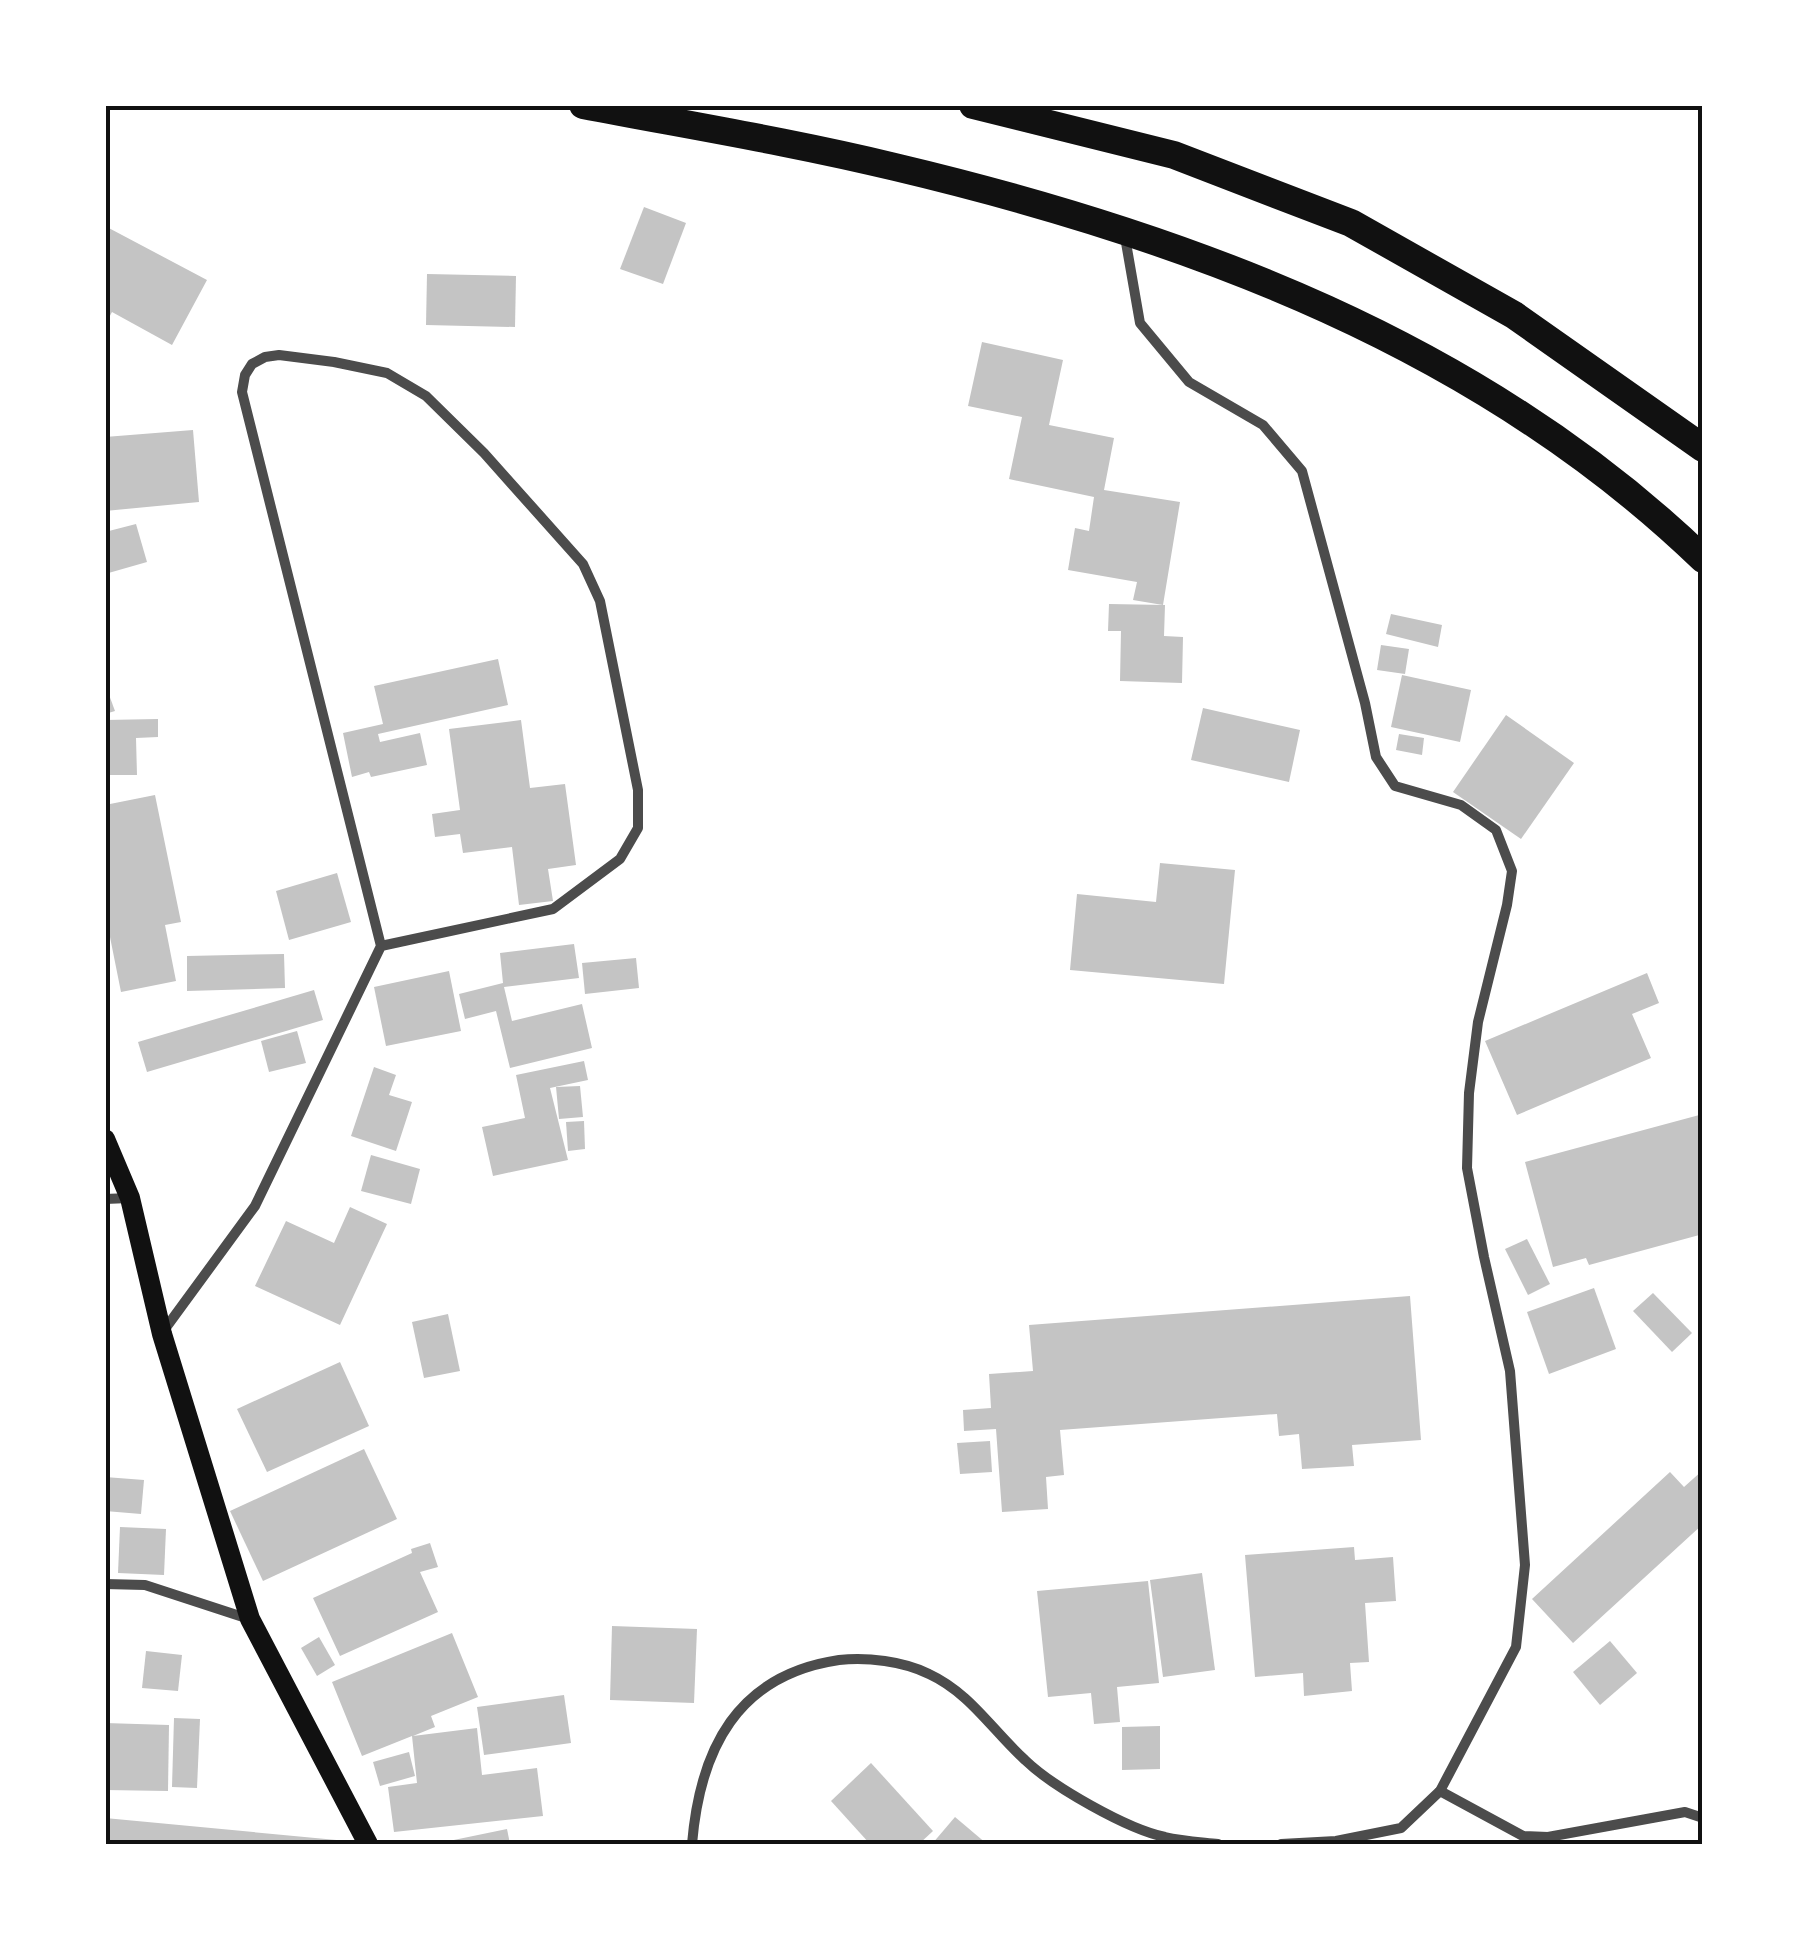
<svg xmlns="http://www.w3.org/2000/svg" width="1808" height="1949" viewBox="0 0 1808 1949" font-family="'Noto Sans',sans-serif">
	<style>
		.building { fill: #c4c4c4 }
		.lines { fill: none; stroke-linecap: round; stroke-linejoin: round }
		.minor { stroke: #4c4c4c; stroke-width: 10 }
		.secondary { stroke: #111; stroke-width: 20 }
		.trunk { stroke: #111; stroke-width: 28 }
		.neatline { fill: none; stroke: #111; stroke-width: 4 }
	</style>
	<rect width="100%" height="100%" fill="#fff"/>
	<!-- building -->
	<g class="building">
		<path d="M644,207L686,223L663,284L620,269Z"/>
		<path d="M105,226L207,280L172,345L112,312L105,325Z"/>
		<path d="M427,274L516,276L515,327L426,325Z"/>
		<path d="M982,342L1063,360L1049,425L1114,438L1104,490L1180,502L1163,605L1133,600L1137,582L1068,570L1075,528L1089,531L1094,497L1009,479L1022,417L968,406Z"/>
		<path d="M193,430L199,502L105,511V437Z"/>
		<path d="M136,524L147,562L105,574V532Z"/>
		<path d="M1109,604L1165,605L1164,636L1183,637L1182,683L1120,681L1121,631H1108Z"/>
		<path d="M1391,614L1442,625L1438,647L1386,634Z"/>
		<path d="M1381,645L1409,649L1405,674L1377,670Z"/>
		<path d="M498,659L508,705L378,734L380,742L420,733L427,765L371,777L369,772L352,777L343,733L383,724L374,686Z"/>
		<path d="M1402,675L1471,690L1460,742L1391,727Z"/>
		<path d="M105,684L115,711L105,714Z"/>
		<path d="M1203,708L1300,730L1289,782L1191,760Z"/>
		<path d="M1506,715L1574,763L1521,839L1453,792Z"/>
		<path d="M158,719V737L136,738L137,775H105V720Z"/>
		<path d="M521,720L530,788L565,784L576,865L548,869L553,901L519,905L512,847L463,853L460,834L435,837L432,814L460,810L449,729Z"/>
		<path d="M1399,734L1424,738L1422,755L1396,750Z"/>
		<path d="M155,795L181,922L165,925L176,981L121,992L105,912V805Z"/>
		<path d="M1160,863L1235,870L1224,984L1070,970L1077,894L1156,902Z"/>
		<path d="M337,873L351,922L289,940L276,891Z"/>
		<path d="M574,944L579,978L504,987L512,1021L582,1004L592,1048L510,1068L496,1011L465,1019L459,994L503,983L500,953Z"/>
		<path d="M284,954L285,988L187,991V956Z"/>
		<path d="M636,958L639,988L585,994L582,963Z"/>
		<path d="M449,971L461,1031L386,1046L374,987Z"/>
		<path d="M1647,973L1659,1003L1632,1014L1651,1058L1517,1115L1485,1041Z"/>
		<path d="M314,990L323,1020L147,1072L138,1042Z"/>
		<path d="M297,1031L306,1063L269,1072L261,1041Z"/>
		<path d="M584,1061L588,1080L550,1088L568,1160L493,1176L482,1127L525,1118L516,1075Z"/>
		<path d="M374,1067L396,1075L389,1095L412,1102L396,1151L351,1136Z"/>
		<path d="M580,1086L583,1117L559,1119L556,1087Z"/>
		<path d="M1703,1114V1234L1589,1265L1586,1258L1553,1267L1525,1162Z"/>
		<path d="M584,1121L585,1149L568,1151L566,1122Z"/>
		<path d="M371,1155L420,1169L411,1204L361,1191Z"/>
		<path d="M350,1207L387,1224L340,1325L255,1286L286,1221L334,1243Z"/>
		<path d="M1527,1239L1550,1284L1528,1295L1505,1249Z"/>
		<path d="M1594,1288L1616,1349L1549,1374L1527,1312Z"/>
		<path d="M1653,1293L1692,1333L1672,1352L1633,1311Z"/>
		<path d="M1410,1296L1421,1440L1352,1445L1354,1466L1302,1469L1299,1434L1279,1436L1277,1414L1060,1430L1064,1475L1046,1477L1048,1509L1002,1512L996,1429L964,1431L963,1410L991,1408L989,1374L1033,1371L1029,1325Z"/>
		<path d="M448,1314L460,1371L424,1378L412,1322Z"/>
		<path d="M340,1362L369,1426L267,1472L237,1409Z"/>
		<path d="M990,1441L992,1472L960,1474L957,1443Z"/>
		<path d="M364,1449L397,1519L263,1581L230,1511Z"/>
		<path d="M1703,1470V1524L1573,1643L1532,1599L1670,1472L1684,1487Z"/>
		<path d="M105,1477L144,1480L141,1514L105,1511Z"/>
		<path d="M120,1527L166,1529L164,1575L118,1573Z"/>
		<path d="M430,1543L438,1567L420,1572L438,1612L340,1656L313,1598L412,1553L411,1549Z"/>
		<path d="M1354,1547L1355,1560L1393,1557L1396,1601L1365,1603L1369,1662L1350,1663L1352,1691L1304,1696L1303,1673L1255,1677L1245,1555Z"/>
		<path d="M1202,1573L1215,1670L1163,1677L1150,1580Z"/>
		<path d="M1148,1581L1159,1683L1117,1687L1120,1722L1094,1724L1091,1693L1048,1697L1037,1591Z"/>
		<path d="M612,1626L697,1629L694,1703L610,1700Z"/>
		<path d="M452,1633L478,1697L431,1716L435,1727L413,1736L477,1728L482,1775L537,1768L543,1816L394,1832L388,1787L417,1783L412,1736L362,1756L332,1682Z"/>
		<path d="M319,1637L335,1665L317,1676L301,1648Z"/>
		<path d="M1610,1641L1637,1673L1600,1705L1573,1672Z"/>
		<path d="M146,1651L182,1655L178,1691L142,1688Z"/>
		<path d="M564,1695L571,1743L484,1755L477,1707Z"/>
		<path d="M174,1718L200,1719L197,1788L172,1787Z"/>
		<path d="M105,1723L169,1725L168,1791L105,1790Z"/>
		<path d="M1160,1726V1769L1122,1770V1727Z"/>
		<path d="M409,1752L415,1776L380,1786L373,1762Z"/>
		<path d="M871,1763L933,1831L919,1844H870L831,1801Z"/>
		<path d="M955,1817L987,1844H932Z"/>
		<path d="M105,1818L347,1841V1844H105Z"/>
		<path d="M507,1829L510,1844H444V1842Z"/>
	</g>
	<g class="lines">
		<!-- minor -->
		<g class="minor">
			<path d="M1125,237L1140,323L1189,382L1263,425L1302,471L1365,703L1376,757L1395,786L1461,805L1496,830L1512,871L1507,905L1478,1022L1469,1093L1467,1168L1484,1257L1510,1371L1525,1565L1516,1647L1440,1791L1401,1828L1336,1841L1281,1844"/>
			<path d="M105,1199L129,1198"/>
			<path d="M162,1333L255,1206L381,946L242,392L245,375L252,364L265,357L279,355L334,362L387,373L426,396L484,453L583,564L600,601L638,790V828L620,859L553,909L381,946"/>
			<path d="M105,1584L145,1585L249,1619"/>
			<path d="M1440,1791L1523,1836L1548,1837L1685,1812L1703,1818"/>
			<path d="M692,1844C700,1749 737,1675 839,1660C867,1657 903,1661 929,1674C970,1693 992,1730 1025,1760C1053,1787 1127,1829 1165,1837C1182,1841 1200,1842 1218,1844"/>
		</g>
		<!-- secondary -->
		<path class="secondary" d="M105,1139L130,1198L162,1334L250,1619L368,1844"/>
		<!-- trunk -->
		<g class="trunk">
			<path d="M583,105C687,125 792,142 895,167C1190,237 1481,345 1703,559"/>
			<path d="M973,105L1174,155L1351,223L1514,315L1703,448"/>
		</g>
	</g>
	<!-- border -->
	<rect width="1808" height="1949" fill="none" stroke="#ffffff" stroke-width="215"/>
	<rect x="108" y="108" width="1592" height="1734" class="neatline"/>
</svg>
